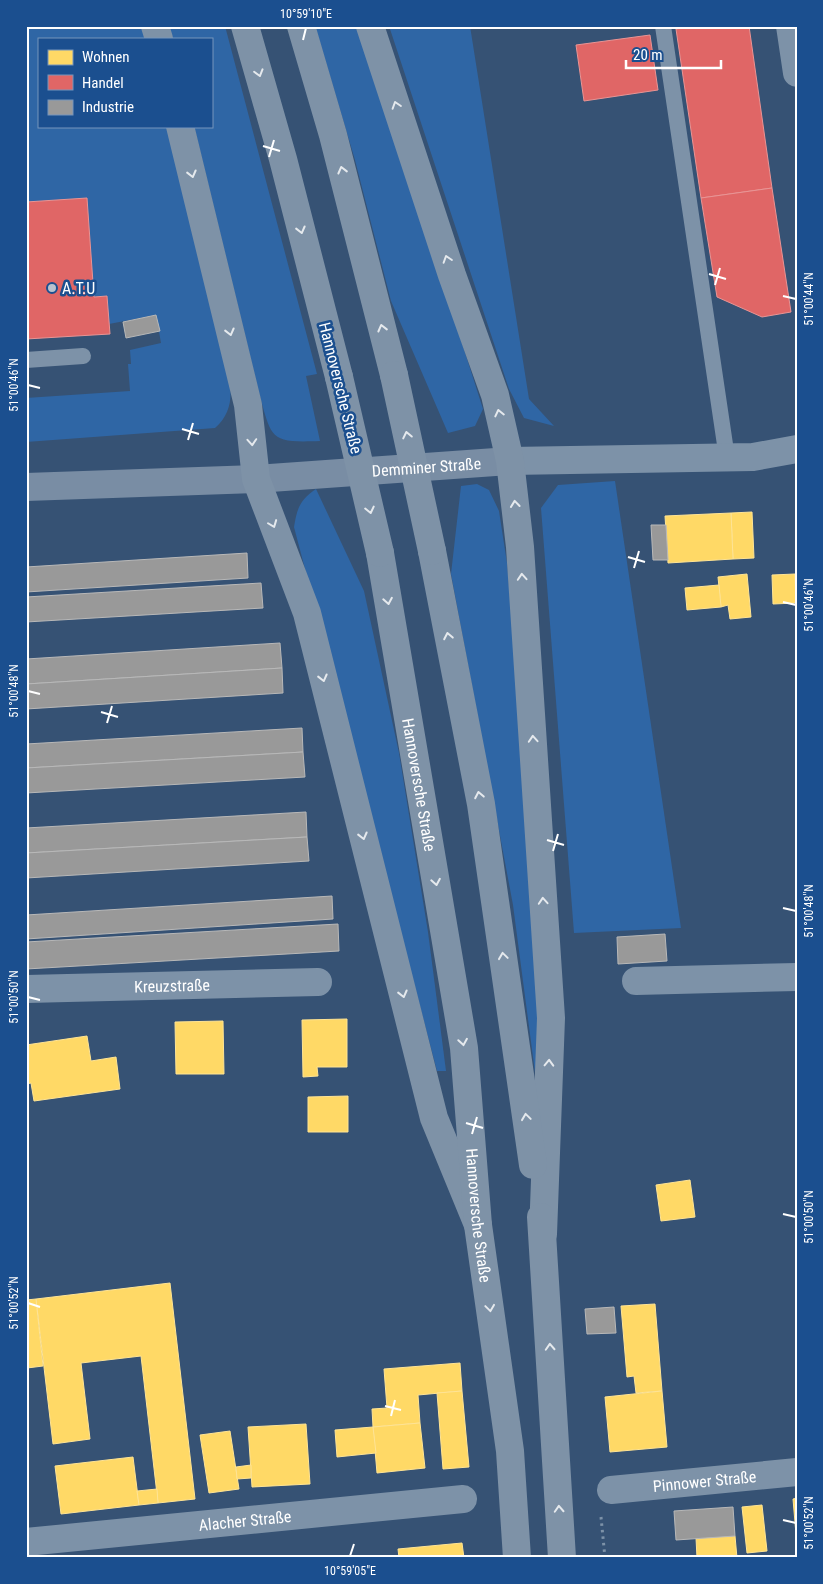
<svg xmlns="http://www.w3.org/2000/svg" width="823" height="1584" viewBox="0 0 823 1584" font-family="'Roboto Condensed',sans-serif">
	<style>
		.green { fill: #2f66a5 }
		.homes { fill: #ffd966; stroke: #ffe494 }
		.shops { fill: #e06666; stroke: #e99494 }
		.industry { fill: #999; stroke: #b8b8b8 }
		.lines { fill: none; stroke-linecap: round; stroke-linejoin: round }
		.path { stroke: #7d92a8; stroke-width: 3; stroke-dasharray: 2.5 4; stroke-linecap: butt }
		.lane { stroke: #7d92a8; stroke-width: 16 }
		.street { stroke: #7d92a8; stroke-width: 28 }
		.secondary { stroke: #798da4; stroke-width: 28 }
		.highway { stroke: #7e92a7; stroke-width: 28 }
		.highway-bridge { stroke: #7e92a7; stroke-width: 28 }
		.oneway { stroke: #e5e9ed }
		.ticks { fill: none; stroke: #fff; stroke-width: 2 }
		.poi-dot { fill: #b9c2ce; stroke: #1b4f8f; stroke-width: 2 }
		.labels { text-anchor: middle; stroke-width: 5; stroke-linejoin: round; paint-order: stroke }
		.poi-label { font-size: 16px; fill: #fff; stroke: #1b4f8f; text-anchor: start }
		.street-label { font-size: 16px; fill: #fff; stroke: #1b4f8f }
		.neatline { fill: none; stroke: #fff; stroke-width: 2 }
		.ticks-label { font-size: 12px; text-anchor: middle; fill: #fff }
	</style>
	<rect width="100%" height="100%" fill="#365274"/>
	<!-- green -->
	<g class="green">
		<path d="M26,26H143L146,39H39V126H167L230,384C232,401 229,416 215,428L26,442V398L130,391L128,364H131L130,350L161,343L156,315L109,324L107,296L94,297L87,198L26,202Z"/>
		<path d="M169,26H225L317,374L306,376L320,441C269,443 272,439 259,393L194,126H211V39H172Z"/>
		<path d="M315,26H358L364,35L483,409L475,426L448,433L391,301L355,160Z"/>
		<path d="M389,26H470L529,399L554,426L524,418L509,389Z"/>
		<path d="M615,481L681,928L574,933L541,508L558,485Z"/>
		<path d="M477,484L489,490L499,511L507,563L520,713L545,1095H538L513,905L451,574L461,486Z"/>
		<path d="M316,489L364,591L399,753L428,932L446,1071H437L294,527C297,508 300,500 316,489Z"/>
	</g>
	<!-- homes -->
	<g class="homes">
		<path d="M752,512L754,558L733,559L731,513Z"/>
		<path d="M731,513L733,559L668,563L665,516Z"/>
		<path d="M747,574L751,617L730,619L728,605L721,607L718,577Z"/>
		<path d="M795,574L796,603L773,604L772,575Z"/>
		<path d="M719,585L721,607L687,610L685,588Z"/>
		<path d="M347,1019V1067H317L318,1076L303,1077L302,1020Z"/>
		<path d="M223,1021L224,1074H176L175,1022Z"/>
		<path d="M87,1036L91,1061L116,1057L120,1089L34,1101L31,1083L26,1084V1045Z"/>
		<path d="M348,1096V1132H308V1097Z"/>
		<path d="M690,1180L695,1217L661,1221L656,1185Z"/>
		<path d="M170,1283L195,1499L158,1503L141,1356L81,1363L90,1439L53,1444L36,1299Z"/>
		<path d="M36,1299L43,1366L27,1368L26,1374V1300Z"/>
		<path d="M655,1304L662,1391L636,1393L634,1376L627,1377L621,1306Z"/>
		<path d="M460,1363L462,1391L418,1395L420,1423L373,1427L372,1409L387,1408L384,1369Z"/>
		<path d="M462,1391L469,1467L443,1469L437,1393Z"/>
		<path d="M662,1391L667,1447L610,1452L605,1397Z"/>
		<path d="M420,1423L425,1468L377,1473L373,1427Z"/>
		<path d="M306,1424L310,1484L252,1487L248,1427Z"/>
		<path d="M373,1427L376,1453L337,1457L335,1430Z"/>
		<path d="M230,1431L239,1489L209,1493L200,1435Z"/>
		<path d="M133,1457L139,1505L61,1514L55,1466Z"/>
		<path d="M251,1465V1478L237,1479L236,1467Z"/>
		<path d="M157,1489L158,1503L139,1505L137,1491Z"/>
		<path d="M797,1498V1546L793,1499Z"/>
		<path d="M762,1505L767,1551L747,1553L742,1507Z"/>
		<path d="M735,1536L737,1558H697L696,1538Z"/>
		<path d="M462,1543L464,1558H399L398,1549Z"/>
	</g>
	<!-- shops -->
	<g class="shops">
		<path d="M694,26H749L772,188L701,198L676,29Z"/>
		<path d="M650,35L658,90L584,101L576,45Z"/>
		<path d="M772,188L791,312L762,317L717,297L701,198Z"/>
		<path d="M87,198L94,297L107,296L110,334L26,339V202Z"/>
	</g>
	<!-- industry -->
	<g class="industry">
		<path d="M156,315L160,331L126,338L123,322Z"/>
		<path d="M651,525H666L668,560H653Z"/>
		<path d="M247,553L248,578L26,592V567Z"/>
		<path d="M261,583L263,608L26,622V597Z"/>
		<path d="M280,643L282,668L26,684V659Z"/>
		<path d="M282,668L283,693L26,709V684Z"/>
		<path d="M302,728L303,752L26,768V744Z"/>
		<path d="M303,752L305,777L26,793V768Z"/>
		<path d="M306,812L307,837L26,853V828Z"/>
		<path d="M307,837L309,861L26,878V853Z"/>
		<path d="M332,896L333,919L26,939V915Z"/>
		<path d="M338,924L339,951L26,969V942Z"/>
		<path d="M665,934L667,961L618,964L617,937Z"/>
		<path d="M614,1307L616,1333L587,1334L585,1309Z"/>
		<path d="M733,1507L735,1536L676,1540L674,1511Z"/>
	</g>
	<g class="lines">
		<!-- path -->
		<path class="path" d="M601,1517L605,1558"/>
		<!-- lane -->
		<g class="lane">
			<path d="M663,26L727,458"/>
			<path d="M26,360L83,356"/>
		</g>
		<!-- street -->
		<g class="street">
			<path d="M790,26L797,73"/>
			<path d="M510,461L753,457L797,449"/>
			<path d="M636,981L797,977"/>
			<path id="s1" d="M26,989L318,982"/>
			<path id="s2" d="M611,1490L797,1472"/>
			<path id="s3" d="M26,1542L463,1499"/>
		</g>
		<!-- secondary -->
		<path class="secondary" id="s4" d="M26,487L256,479L510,461"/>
		<!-- highway -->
		<g class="highway">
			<path d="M155,26L159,39"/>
			<path d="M245,26L283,159L339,377"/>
			<path d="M301,26L333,135L394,375"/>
			<path d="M370,26L452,275L495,395L510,461L520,547L551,1018L543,1234"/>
			<path d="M180,126L248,405L256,479L307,613L434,1118L478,1225"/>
			<path d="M432,551L481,804L533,1165"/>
			<path id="s5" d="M380,553L464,1048L478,1225L510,1451L517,1558"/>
			<path d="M541,1217L562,1558"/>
		</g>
		<!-- highway-bridge -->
		<g class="highway-bridge">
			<path d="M394,375L432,551"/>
			<path d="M339,377L380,553"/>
		</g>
	</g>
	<!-- one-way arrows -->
	<defs><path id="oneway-chevron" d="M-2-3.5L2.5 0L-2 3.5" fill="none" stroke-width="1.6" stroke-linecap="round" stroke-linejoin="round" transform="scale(1.25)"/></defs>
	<g class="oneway">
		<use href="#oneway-chevron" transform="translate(259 73) rotate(74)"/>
		<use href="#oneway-chevron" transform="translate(396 105) rotate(-108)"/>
		<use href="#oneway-chevron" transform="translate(342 170) rotate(-104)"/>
		<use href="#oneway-chevron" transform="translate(192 174) rotate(76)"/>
		<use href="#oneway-chevron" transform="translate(301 230) rotate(76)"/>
		<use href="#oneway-chevron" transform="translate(447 259) rotate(-108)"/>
		<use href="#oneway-chevron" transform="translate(382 328) rotate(-104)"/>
		<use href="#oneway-chevron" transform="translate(230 332) rotate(76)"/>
		<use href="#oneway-chevron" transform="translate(499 413) rotate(-103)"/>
		<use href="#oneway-chevron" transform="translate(407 435) rotate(-102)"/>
		<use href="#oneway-chevron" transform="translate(252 442) rotate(86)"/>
		<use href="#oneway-chevron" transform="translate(515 504) rotate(-96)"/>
		<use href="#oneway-chevron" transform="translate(370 510) rotate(77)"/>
		<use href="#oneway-chevron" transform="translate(273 524) rotate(69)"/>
		<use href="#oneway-chevron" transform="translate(522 577) rotate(-94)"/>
		<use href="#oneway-chevron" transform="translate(388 601) rotate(80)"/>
		<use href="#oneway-chevron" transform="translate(448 636) rotate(-101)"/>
		<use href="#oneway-chevron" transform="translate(323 678) rotate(76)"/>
		<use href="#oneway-chevron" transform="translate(533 739) rotate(-94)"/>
		<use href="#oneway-chevron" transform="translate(479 795) rotate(-101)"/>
		<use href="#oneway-chevron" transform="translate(363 836) rotate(76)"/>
		<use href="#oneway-chevron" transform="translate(436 882) rotate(80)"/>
		<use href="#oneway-chevron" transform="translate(543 901) rotate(-94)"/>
		<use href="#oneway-chevron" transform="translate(503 956) rotate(-98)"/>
		<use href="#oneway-chevron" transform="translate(403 994) rotate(76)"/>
		<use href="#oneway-chevron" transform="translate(463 1042) rotate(81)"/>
		<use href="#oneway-chevron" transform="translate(549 1063) rotate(-88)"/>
		<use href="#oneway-chevron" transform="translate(526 1117) rotate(-98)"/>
		<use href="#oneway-chevron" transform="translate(490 1308) rotate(82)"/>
		<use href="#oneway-chevron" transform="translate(550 1347) rotate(-93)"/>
		<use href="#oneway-chevron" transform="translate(559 1509) rotate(-93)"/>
	</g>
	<!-- ticks -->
	<path class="ticks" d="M303,40L306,28M263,146L280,151M269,157L274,140M709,274L726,279M715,285L720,268M783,296L796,299M28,385L40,388M182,429L199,434M188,440L193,423M628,557L645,562M634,568L639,551M783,602L796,605M28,691L40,694M101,712L118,717M107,723L112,706M547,840L564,845M553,851L558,834M783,908L796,911M28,997L40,1000M466,1123L483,1128M472,1134L477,1117M783,1214L796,1217M28,1303L40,1307M385,1406L401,1410M391,1416L395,1400M783,1520L796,1523M350,1556L354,1544"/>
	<!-- markers -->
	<circle class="poi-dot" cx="52" cy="288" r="5"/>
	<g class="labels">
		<!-- poi labels -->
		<g class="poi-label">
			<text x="62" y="294">A.T.U</text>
		</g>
		<!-- street labels -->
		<g class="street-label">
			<text transform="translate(341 388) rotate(76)" y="6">Hannoversche Straße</text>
			<text dy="6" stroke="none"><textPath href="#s4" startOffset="401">Demminer Straße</textPath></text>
			<text dy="6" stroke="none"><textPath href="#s5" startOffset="235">Hannoversche Straße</textPath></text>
			<text dy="6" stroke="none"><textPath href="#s1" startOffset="146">Kreuzstraße</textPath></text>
			<text dy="6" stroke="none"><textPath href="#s5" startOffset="670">Hannoversche Straße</textPath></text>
			<text dy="6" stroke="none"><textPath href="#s2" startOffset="94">Pinnower Straße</textPath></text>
			<text dy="6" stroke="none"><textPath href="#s3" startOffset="220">Alacher Straße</textPath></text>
		</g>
	</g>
	<!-- border -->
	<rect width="823" height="1584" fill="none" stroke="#1b4f8f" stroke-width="55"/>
	<!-- legend -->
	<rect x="38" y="38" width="175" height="90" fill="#1b4f8f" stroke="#7695bc"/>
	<rect x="48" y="50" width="25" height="15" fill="#ffd966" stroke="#7695bc"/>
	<text x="82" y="62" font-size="15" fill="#ffffff">Wohnen</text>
	<rect x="48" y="75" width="25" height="15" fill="#e06666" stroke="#7695bc"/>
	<text x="82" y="88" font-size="15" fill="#ffffff">Handel</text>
	<rect x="48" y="100" width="25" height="15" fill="#999999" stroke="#7695bc"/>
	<text x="82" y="112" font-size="15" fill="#ffffff">Industrie</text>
	<!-- scale -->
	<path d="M626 60v8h95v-8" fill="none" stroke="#ffffff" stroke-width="2.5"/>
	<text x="633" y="60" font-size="15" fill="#ffffff" stroke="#1b4f8f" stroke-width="4" paint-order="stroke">20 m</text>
	<rect x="28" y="28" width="768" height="1528" class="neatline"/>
	<g class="ticks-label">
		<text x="306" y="18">10°59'10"E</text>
		<text transform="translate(809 299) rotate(-90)" y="4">51°00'44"N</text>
		<text transform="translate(14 385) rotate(-90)" y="4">51°00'46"N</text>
		<text transform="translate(809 605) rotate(-90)" y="4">51°00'46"N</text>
		<text transform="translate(14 691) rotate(-90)" y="4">51°00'48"N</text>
		<text transform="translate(809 911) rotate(-90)" y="4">51°00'48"N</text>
		<text transform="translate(14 997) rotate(-90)" y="4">51°00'50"N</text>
		<text transform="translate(809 1217) rotate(-90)" y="4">51°00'50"N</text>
		<text transform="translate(14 1303) rotate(-90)" y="4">51°00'52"N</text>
		<text transform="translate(809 1523) rotate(-90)" y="4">51°00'52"N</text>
		<text x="350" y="1575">10°59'05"E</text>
	</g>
</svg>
